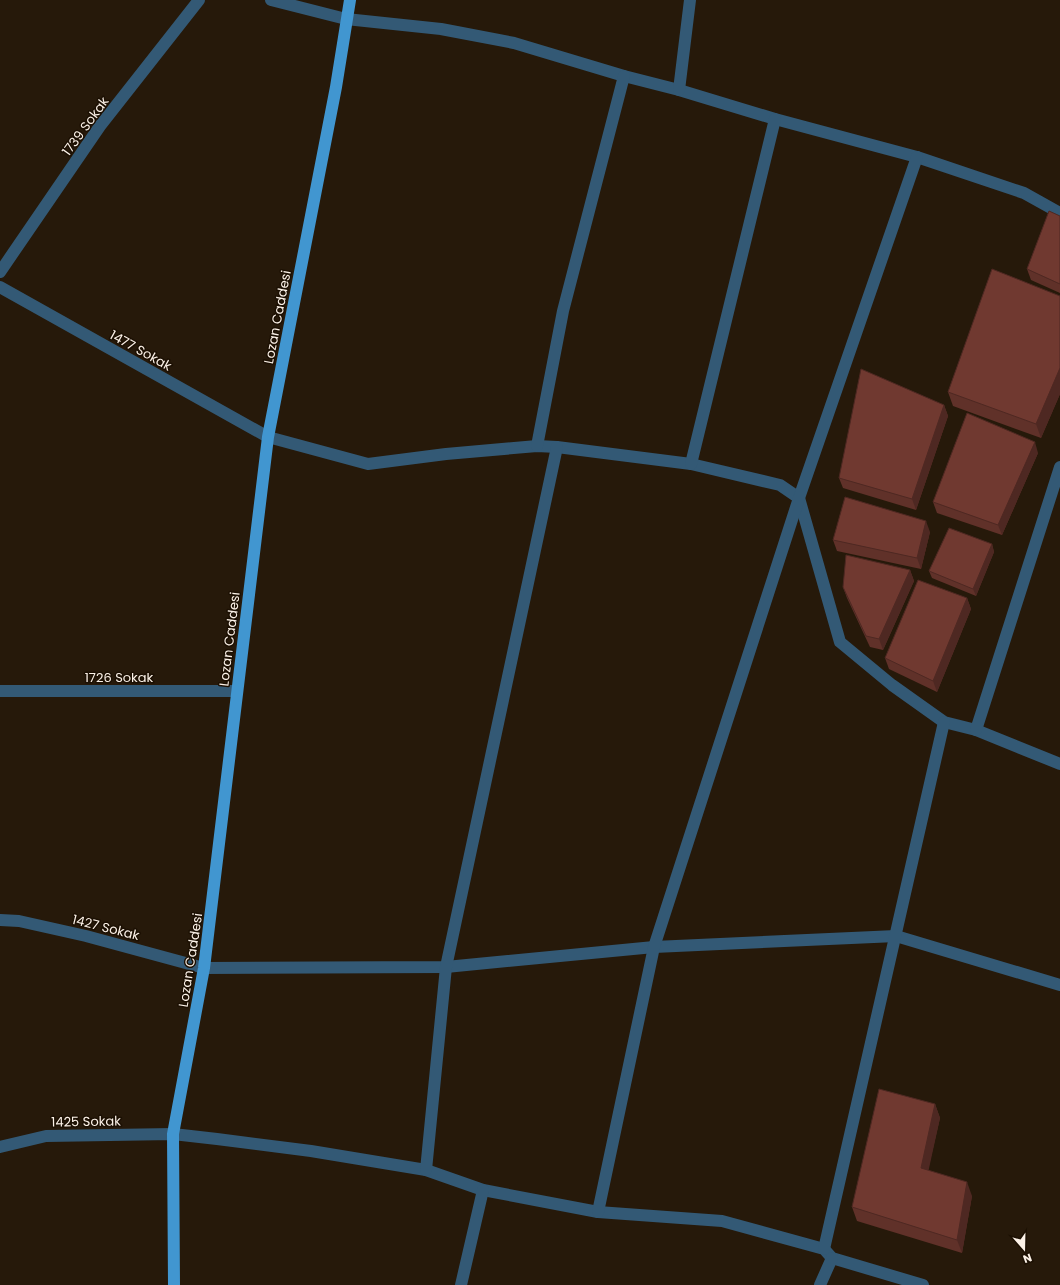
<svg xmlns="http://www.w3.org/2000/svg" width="1060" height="1285" viewBox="0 0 1060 1285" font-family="Poppins,sans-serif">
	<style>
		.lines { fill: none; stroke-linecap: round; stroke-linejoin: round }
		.minor { stroke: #335975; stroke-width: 12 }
		.major { stroke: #4196d0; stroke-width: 12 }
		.wall { fill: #603129 }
		.shaded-wall { fill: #4e2822 }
		.building { fill: #703930; stroke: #4e2822 }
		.labels { text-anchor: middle; stroke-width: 3; stroke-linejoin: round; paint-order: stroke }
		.street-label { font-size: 13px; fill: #fcf2e8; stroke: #1c1003 }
	</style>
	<rect width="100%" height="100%" fill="#26190a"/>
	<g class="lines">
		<!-- minor -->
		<g class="minor">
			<path d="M271,0L346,19L441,29L514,43L624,76L679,90L775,119L917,157L1024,193L1060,213"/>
			<path d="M679,90L690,0"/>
			<path d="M0,272L100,126L199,0"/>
			<path d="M0,287L268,437L368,464L446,454L537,446L557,447L691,464L780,485L799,498L840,642L892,685L944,722L976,730L1060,764"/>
			<path d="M537,446L563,311L624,76"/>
			<path d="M691,464L775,119"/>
			<path d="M0,691H237"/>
			<path d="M976,730L1060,467"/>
			<path d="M0,920L19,921L86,936L204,968L446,967L654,947L896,936L1060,985"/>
			<path d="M0,1147L46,1136L173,1134L217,1139L311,1151L426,1170L483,1190L598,1212L722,1221L824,1249L832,1258L923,1285"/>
			<path d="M426,1170L446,967L557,447"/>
			<path d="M598,1212L654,947L799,498L917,157"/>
			<path d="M824,1249L944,722"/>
			<path d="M461,1285L483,1190"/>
			<path d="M820,1285L832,1258"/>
		</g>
		<!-- major -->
		<path class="major" d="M174,1285L173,1134L204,968L268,437L336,87L350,0"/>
	</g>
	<!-- wall -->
	<g class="wall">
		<path d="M1060,216V293L1031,280L1027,269Z"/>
		<path d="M1060,296V394L1041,438L953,406L948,392Z"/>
		<path d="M944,405L948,416L916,510L843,488L839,478Z"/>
		<path d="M1038,453L1002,535L937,513L933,502Z"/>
		<path d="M930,532L921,569L837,551L833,540Z"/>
		<path d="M992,544L994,552L976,596L932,578L929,571Z"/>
		<path d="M910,570L914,581L883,650L870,647L847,598L843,587Z"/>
		<path d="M967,598L971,609L937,692L889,669L885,658Z"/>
		<path d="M935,1104L940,1118L928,1170L972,1196L962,1253L857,1221L852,1207Z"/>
	</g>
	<!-- shaded-wall -->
	<g class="shaded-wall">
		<path d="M1060,368V394L1041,438L1036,424Z"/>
		<path d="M944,405L948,416L916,510L912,499Z"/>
		<path d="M1035,442L1038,453L1002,535L998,525Z"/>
		<path d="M926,521L930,532L921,569L917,558Z"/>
		<path d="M992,544L994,552L976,596L973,589Z"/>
		<path d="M910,570L914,581L883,650L879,639Z"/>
		<path d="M967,598L971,609L937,692L933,681Z"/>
		<path d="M935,1104L940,1118L926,1182L921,1168Z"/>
		<path d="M967,1182L972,1196L962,1253L957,1240Z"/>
	</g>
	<!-- building -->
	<g class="building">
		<path d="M1049,211L1060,216V284L1027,269Z"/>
		<path d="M992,269L1060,296V368L1036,424L948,392Z"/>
		<path d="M861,369L944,405L912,499L839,478Z"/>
		<path d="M967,413L1035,442L998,525L933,502Z"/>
		<path d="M845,497L926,521L917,558L833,540Z"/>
		<path d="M949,528L992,544L973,589L929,571Z"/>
		<path d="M846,555L910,570L879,639L866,636L843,587Z"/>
		<path d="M918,580L967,598L933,681L885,658Z"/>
		<path d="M879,1089L935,1104L921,1168L967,1182L957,1240L852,1207Z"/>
	</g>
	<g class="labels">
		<!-- street labels -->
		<g class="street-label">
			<text transform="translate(85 126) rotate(-54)" y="5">1739 Sokak</text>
			<text transform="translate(277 317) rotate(-79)" y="5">Lozan Caddesi</text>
			<text transform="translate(141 350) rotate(29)" y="5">1477 Sokak</text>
			<text transform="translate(229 639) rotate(-83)" y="5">Lozan Caddesi</text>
			<text x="119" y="682">1726 Sokak</text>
			<text transform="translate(106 927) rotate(14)" y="5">1427 Sokak</text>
			<text transform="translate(190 960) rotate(-81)" y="5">Lozan Caddesi</text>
			<text transform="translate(86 1121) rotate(-1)" y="5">1425 Sokak</text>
		</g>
	</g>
	<!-- north arrow -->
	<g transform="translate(1024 1249) rotate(160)" stroke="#1c1003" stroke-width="3" paint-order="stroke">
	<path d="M0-3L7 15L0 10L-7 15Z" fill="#fcf2e8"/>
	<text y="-6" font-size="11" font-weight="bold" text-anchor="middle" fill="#fcf2e8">N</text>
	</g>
</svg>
